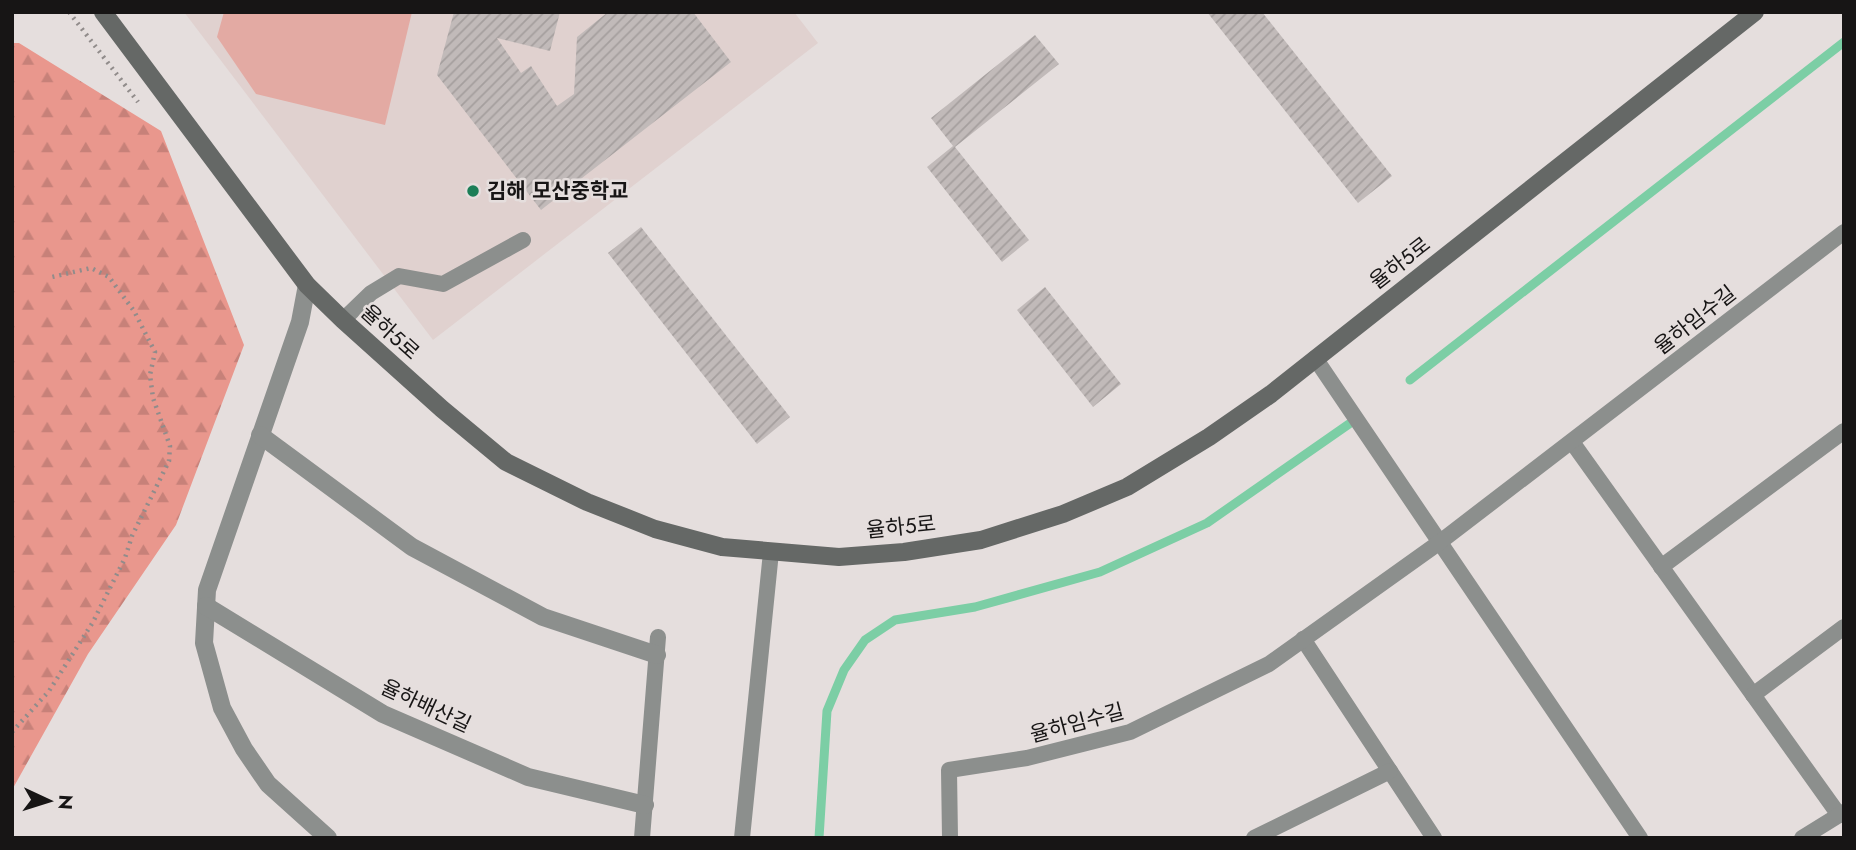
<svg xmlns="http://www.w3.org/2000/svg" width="1856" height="850" viewBox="0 0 1856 850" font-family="Jost,'Noto Sans KR',sans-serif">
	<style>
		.built { fill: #e0d1cf }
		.forest { fill: url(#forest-firs) }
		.pitch { fill: #e3aaa3 }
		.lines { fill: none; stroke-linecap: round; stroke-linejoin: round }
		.stream { stroke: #7ccea5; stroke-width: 9 }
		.building { fill: url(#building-hatch) }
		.path { stroke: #918c8b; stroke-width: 4.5; stroke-dasharray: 2 5; stroke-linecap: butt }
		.lane { stroke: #8c8f8d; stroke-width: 16 }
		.street { stroke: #8c8f8d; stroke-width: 18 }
		.secondary { stroke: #656866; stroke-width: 18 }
		.poi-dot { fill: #1c7e57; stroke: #e5dedd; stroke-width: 2.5 }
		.labels { text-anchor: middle; stroke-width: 5; stroke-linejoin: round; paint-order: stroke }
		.poi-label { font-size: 21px; font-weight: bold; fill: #171515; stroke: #e5dedd; text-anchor: start }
		.street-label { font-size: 21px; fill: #171515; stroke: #e5dedd }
	</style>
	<defs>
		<pattern id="forest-firs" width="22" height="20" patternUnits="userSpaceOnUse" patternTransform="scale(1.75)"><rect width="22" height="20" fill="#e9978d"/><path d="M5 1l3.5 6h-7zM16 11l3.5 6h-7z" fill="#c78179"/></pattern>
		<pattern id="building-hatch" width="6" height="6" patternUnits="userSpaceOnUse" patternTransform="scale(1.75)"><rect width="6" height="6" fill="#c1bab9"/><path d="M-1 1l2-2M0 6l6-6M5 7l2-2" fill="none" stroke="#a59f9e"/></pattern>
	</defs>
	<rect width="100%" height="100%" fill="#e5dedd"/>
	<!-- built -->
	<path class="built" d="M184,12H794L818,43L433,340Z"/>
	<!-- forest -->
	<path class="forest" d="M12,43H19L161,131L244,345L176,525L88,654L12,790Z"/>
	<!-- pitch -->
	<path class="pitch" d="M224,12H412L385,125L256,94L217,37Z"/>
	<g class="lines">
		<!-- stream -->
		<g class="stream">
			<path d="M1410,380L1844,42"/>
			<path d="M819,838L827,711L844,670L865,640L895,620L975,607L1100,572L1207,523L1349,424"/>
		</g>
	</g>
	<!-- building -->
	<g class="building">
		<path d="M454,12H560L550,51L497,38L521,73L531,66L557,106L574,94L577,37L608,12H693L731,62L541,210L437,75Z"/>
		<path d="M1207,12H1262L1392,176L1358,203Z"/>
		<path d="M1035,35L1059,64L955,147L1029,240L1002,262L927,167L953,146L931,118Z"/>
		<path d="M641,227L790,417L757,444L608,253Z"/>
		<path d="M1045,287L1121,384L1093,407L1017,310Z"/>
	</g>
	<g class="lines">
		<!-- path -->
		<g class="path">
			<path d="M69,12L138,102"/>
			<path d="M12,732L49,691L93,622L125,558L132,536L169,461L170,446L153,398L150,375L155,352L134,311L109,277L91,268L52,277"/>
		</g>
		<!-- lane -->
		<g class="lane">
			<path d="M343,320L371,293L399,276L443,284L523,240"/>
			<path d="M1315,358L1640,838"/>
			<path d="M1572,442L1839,815"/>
			<path d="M1661,567L1844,431"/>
			<path d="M1303,639L1434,838"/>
			<path d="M1753,695L1844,627"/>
			<path d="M642,838L658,637"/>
			<path d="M742,838L771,552"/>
			<path d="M950,838L949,770L1027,758L1130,732L1269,664L1440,542L1844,232"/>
			<path d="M1254,838L1390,771"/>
			<path d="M1802,838L1844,812"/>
		</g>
		<!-- street -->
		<g class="street">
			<path d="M307,285L300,322L207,590L204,643L222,708L244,749L268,784L328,838"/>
			<path d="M260,435L412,547L543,617L657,655"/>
			<path d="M206,606L383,714L528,777L645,805"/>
		</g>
		<!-- secondary -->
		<path class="secondary" d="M103,12L307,285L343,320L442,409L506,462L587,502L655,529L722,547L839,557L904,552L981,540L1063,514L1127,487L1209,437L1271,394L1755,12"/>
	</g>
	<!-- markers -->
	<circle class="poi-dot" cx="473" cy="191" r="7"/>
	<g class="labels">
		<!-- poi labels -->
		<g class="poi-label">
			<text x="487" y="198">김해 모산중학교</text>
		</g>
		<!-- street labels -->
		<g class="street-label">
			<text transform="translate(1400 263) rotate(-38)" y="7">율하5로</text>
			<text transform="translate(1695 320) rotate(-38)" y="7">율하임수길</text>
			<text transform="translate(390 332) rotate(42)" y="7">율하5로</text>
			<text transform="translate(901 527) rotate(-6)" y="7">율하5로</text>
			<text transform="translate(426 706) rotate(25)" y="7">율하배산길</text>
			<text transform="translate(1077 723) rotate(-15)" y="7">율하임수길</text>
		</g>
	</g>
	<!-- border -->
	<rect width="1856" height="850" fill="none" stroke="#171515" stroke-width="28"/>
	<!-- north arrow -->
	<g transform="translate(49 801) rotate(94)" stroke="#e5dedd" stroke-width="5" paint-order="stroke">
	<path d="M0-5L12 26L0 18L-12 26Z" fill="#171515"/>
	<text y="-10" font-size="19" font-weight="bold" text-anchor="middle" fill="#171515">N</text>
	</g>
</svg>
